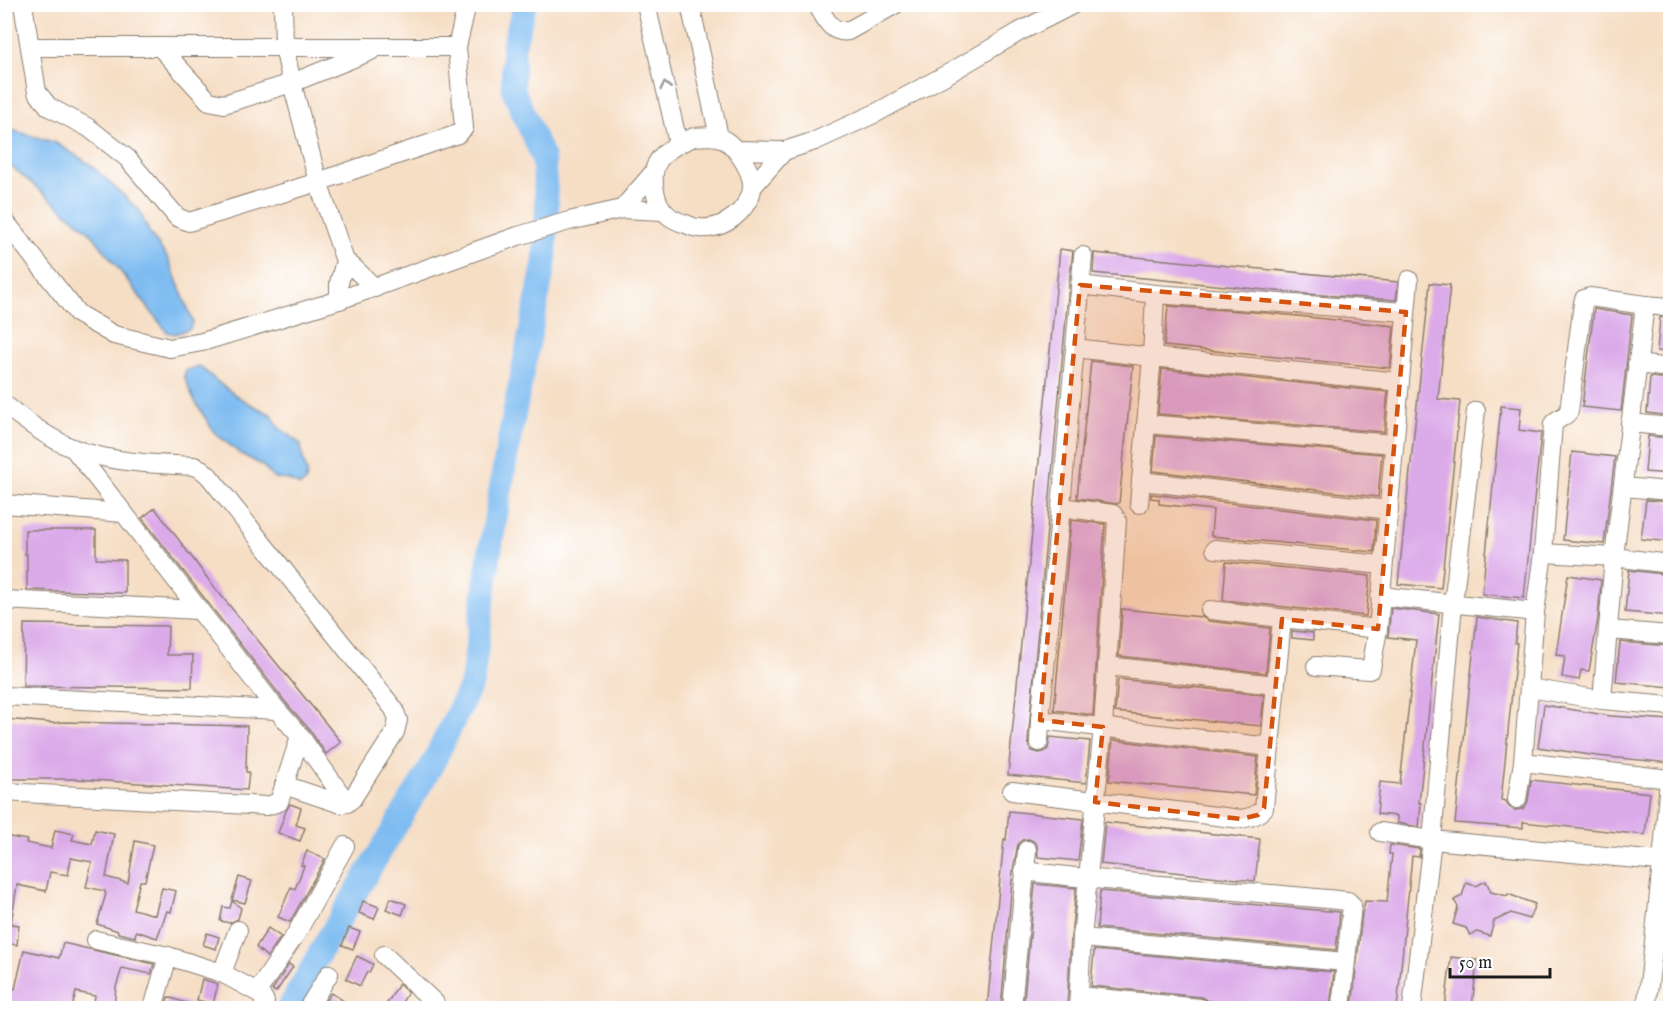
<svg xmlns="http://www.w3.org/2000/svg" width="1675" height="1013" viewBox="0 0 1675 1013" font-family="'IM FELL English',serif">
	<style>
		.water { fill: #7dbbf1; stroke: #4c6c86; stroke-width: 1.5 }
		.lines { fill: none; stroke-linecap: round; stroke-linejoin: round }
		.river { stroke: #7dbbf1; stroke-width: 24 }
		.building { fill: #dbaae9 }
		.minor-casing { stroke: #897d70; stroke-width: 20 }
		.path { stroke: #897d70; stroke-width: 2; stroke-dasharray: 4.5 4.5; stroke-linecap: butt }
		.minor { stroke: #fff; stroke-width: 18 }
		.oneway { stroke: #999 }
		.marked { fill: #d4530e; fill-opacity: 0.2; stroke: #d4530e; stroke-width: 4.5; stroke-dasharray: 12 8; stroke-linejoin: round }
	</style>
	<rect width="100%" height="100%" fill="#fff"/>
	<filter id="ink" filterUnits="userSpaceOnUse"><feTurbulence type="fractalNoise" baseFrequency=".0167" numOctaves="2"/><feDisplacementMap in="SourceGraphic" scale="12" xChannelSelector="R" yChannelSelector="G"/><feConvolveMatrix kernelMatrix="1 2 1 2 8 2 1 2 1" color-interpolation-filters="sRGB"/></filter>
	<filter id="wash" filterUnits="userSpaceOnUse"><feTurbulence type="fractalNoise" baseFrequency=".008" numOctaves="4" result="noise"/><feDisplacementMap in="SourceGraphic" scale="24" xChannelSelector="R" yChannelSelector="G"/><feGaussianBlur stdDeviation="1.35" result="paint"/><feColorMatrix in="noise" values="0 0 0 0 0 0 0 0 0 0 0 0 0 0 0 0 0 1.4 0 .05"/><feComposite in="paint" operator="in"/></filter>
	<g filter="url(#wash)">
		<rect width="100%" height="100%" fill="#f6dec5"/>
		<!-- water -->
		<g class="water">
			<path d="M5,128L56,143L91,165L139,210L150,234L168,258L193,322L190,329L175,334L167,332L91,233L5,161Z"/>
			<path d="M200,366C221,387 245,403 272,415L279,428L291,436L301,445L303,460L307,472L306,481L300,486L289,480L273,478L262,465L241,454L214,432L193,398L184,376L186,370Z"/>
		</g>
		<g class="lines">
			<!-- river -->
			<path class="river" d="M289,1008L326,942L432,765L472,683L490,550L510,435L545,260L547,206L543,158L513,89V48L525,4"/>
		</g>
		<g id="blocks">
			<!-- building -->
			<g class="building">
				<path d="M1060,249L1073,251L1069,284L1028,741L1029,747L1032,751L1039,753L1044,752L1048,749L1050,737L1090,741L1086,783L1008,775Z"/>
				<path d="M1094,253L1398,282L1396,300L1307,294L1093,273Z"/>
				<path d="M1430,283L1450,285L1438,399L1460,401L1441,588L1398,584Z"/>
				<path d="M1168,306L1268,313L1394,326L1390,368L1164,346Z"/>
				<path d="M1594,309L1632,315L1621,411L1582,407Z"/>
				<path d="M1660,317L1671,318V352L1657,351Z"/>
				<path d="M1091,361L1133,366L1119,503L1116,504L1077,498Z"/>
				<path d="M1162,369L1388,392L1384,432L1158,414Z"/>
				<path d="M1650,377L1671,379V416L1647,413Z"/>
				<path d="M1501,406L1521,408L1519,430L1541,433L1524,598L1482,594Z"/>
				<path d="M1156,436L1382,454L1378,497L1153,471Z"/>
				<path d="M1648,436L1671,438V474L1645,472Z"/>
				<path d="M1572,452L1615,457L1604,544L1563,540Z"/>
				<path d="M1151,494L1376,520L1374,552L1211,536L1213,510L1159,504V499L1151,498Z"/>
				<path d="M1646,500L1671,502V542L1641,539Z"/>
				<path d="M155,508L211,583L341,742L326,754L309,729L286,703L142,518Z"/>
				<path d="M1071,520L1105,524L1093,715L1054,710Z"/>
				<path d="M25,530H96V559L125,560V593L27,590V554H25Z"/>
				<path d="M1226,562L1370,576L1366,616L1223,600Z"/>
				<path d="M1629,570L1671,575V616L1625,612Z"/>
				<path d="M1568,575L1601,580L1598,619L1589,671L1581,670L1579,680L1562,677L1565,656L1556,655Z"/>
				<path d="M1391,608L1439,614L1419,803H1421L1419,827L1397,823V816L1377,814L1380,782L1400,784L1416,640L1388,637Z"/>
				<path d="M1122,609L1202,617L1209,621L1270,628L1266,673L1119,656Z"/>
				<path d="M1477,617L1517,623L1515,643H1517L1501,800L1506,801L1509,807L1515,810L1522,809L1525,807L1528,801L1531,780L1650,793L1645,835L1523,822V828L1455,823Z"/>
				<path d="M24,624L168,626L167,655H193L192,688L23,686Z"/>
				<path d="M1292,631L1313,633V640L1292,638Z"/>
				<path d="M1620,642L1671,646V687L1616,682Z"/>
				<path d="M1118,679L1264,695L1261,726L1115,712Z"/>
				<path d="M1544,705L1611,716L1671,720V763L1597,756L1538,747Z"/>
				<path d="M4,719L53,723L64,722L247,726L246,772H249L247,790L76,779H4Z"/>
				<path d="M1113,740L1258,757L1254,795L1109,781Z"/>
				<path d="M290,804L301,808L296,825L305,828L300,841L278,833L286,811Z"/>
				<path d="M1009,811L1083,819L1078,861L1038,857L1037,845L1033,841L1029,839L1022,840L1018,844L1013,870L1001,1008H987L1004,839L1006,840Z"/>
				<path d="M1105,822L1260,839L1255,881L1101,864Z"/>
				<path d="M55,830L74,834L72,840L92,844L95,830L114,834L106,877L128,883L135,841L153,845L145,881H140L133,909L155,915L162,888L176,891L171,912L167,911L157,938L136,931L135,937L118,933V931L97,924L106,894L105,893V891L86,887L92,862L71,858L68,875L50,872L46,891L17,885L11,924L19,925L17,945L4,943V836L27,840L26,843L51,848Z"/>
				<path d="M1390,845L1420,849L1419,857L1412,856L1397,1008H1352L1362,914L1365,901L1387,902L1392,854H1389Z"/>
				<path d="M307,851L325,859L290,922L278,917L291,887L295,889L304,866L301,865Z"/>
				<path d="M239,877L252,881L245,903L232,900Z"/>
				<path d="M1486,881L1491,892L1507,896L1508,894L1535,904L1529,919L1511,913L1494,921L1490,936L1477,932L1470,935L1466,928L1453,924L1458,907L1454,900L1462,896L1466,883L1476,886Z"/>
				<path d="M1035,884L1076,888L1071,937L1067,1008H1023Z"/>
				<path d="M1100,891L1340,912L1336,950L1097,928Z"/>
				<path d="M391,898L406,904L402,915L386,909Z"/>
				<path d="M232,901L241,908L238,919L230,923L220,921L223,907L230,908Z"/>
				<path d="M363,901L379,907L374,919L359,913Z"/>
				<path d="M268,928L281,937L267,957L256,947Z"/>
				<path d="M349,928L360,932L353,949L342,945Z"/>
				<path d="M207,933L219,937L216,949L203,945Z"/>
				<path d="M63,943L154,964L151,974L122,968L116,987L114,1008H93L95,996L76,992L72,1008H27L13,1005L12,1008H4V987L15,989L24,950L59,958Z"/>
				<path d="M1094,950L1334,972L1330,1008H1277L1208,1001L1201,997L1091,986Z"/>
				<path d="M357,956L373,964L369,973L367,972L360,986L346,979Z"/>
				<path d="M1451,957L1477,960L1472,1008H1445Z"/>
				<path d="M289,964L293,967L276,992L272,990Z"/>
				<path d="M202,979L218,984L213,1004L197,1000Z"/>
				<path d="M399,984L408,993L398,1008H384Z"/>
				<path d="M331,993L336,996L354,1008H332L324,1003Z"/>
				<path d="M168,997L196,1006V1008H165Z"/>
			</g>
		</g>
	</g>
	<g filter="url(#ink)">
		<use href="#blocks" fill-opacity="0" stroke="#897d70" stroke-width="1.5"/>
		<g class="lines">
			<defs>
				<g id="minor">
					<path d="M23,4L37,92L49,107L89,128L127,158L177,217L189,222L318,182L458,134L464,128L457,47L467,4"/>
					<path d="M283,4L284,47L292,83L318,182L345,261L339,283V300"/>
					<path d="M646,4L678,143"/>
					<path d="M690,4L719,137"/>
					<path d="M817,4C825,18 831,34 848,31L896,4"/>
					<path d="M30,47H457"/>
					<path d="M160,47L209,101L224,104L292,83L371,51"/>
					<path d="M694,137C701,137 710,135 717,137C733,140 753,171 752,187C752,191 750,197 748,200C739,218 719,230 699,228C695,228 690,226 686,224C678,222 668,217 663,210C657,203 655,194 654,184C650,157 672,146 694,137Z"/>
					<path d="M736,150L784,151L815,141L876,113L951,72L1019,32L1074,4"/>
					<path d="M753,186L784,151"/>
					<path d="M622,209L653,173"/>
					<path d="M4,220L78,314L114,335L170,348L202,342L339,300L518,236L569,221L622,209L663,211"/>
					<path d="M345,261L354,268L375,288"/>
					<path d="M1080,285L1155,294L1406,312"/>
					<path d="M1645,305L1590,297L1584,299L1583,303L1569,411C1565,418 1557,418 1553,424L1543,553L1535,612L1523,762L1670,779"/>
					<path d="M1075,348L1152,357L1400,382"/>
					<path d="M1637,364L1670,368"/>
					<path d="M4,404C25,421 50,440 75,449C112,463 155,464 194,466L201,469L209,476L394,709L398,720L395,732L352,799L347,803L341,804L284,785"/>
					<path d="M1630,423L1670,427"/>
					<path d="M1146,424L1394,444"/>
					<path d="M74,449L277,710L300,736L347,803"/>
					<path d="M1141,481L1389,510"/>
					<path d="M1623,487L1670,491"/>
					<path d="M4,504L124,513"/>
					<path d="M1139,504L1152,357L1155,294"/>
					<path d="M1061,507L1113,514L1117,520L1103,727L1082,938L1078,1008"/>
					<path d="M1215,549L1383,565"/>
					<path d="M1543,553L1614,557L1670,564"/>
					<path d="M1380,596L1535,612"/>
					<path d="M4,600L198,610"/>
					<path d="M1210,610L1378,629L1409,280"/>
					<path d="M1609,630L1670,635"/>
					<path d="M1107,666L1275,685"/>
					<path d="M1316,666L1369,670L1371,669L1378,629"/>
					<path d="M1529,688L1602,700L1670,706"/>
					<path d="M4,696L277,710"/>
					<path d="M1602,700L1614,557L1645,305L1670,307"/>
					<path d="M1040,720L1270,747L1282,619"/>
					<path d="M1039,742L1040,720L1061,507L1083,256"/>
					<path d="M1012,791L1241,819C1251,817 1257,816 1264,808L1270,747"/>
					<path d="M4,792L267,806L279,802L300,736"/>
					<path d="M1517,799L1523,762"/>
					<path d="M1380,832L1432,840L1670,862"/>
					<path d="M1024,871C1132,885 1240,890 1348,901L1352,905L1341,1008"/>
					<path d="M1082,938L1345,962"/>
					<path d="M96,940L168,956L222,973L257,992L264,999L265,1002L263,1008"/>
					<path d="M384,955L435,1003L432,1008"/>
					<path d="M222,973L238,930"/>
					<path d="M257,992L296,934L345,846"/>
					<path d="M1079,996L1200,1008"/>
					<path d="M153,1008L168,956"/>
					<path d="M308,1008L329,974"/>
					<path d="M1012,1008L1027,850"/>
					<path d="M1412,1008L1432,840L1453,604L1476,411"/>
					<path d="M1646,1008C1656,932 1663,856 1669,779"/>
				</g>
			</defs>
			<!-- minor casing -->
			<use href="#minor" class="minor-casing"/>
			<!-- path -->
			<path class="path" d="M280,1003L288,1008"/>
			<!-- minor -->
			<use href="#minor" class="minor"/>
		</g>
		<!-- one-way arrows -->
		<defs><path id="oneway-chevron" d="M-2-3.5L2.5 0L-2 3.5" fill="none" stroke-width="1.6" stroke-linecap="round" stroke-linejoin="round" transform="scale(1.5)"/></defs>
		<use class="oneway" href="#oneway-chevron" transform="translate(665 86) rotate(-103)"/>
	</g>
	<!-- marked area -->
	<path class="marked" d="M1080,285L1406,312L1378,629L1282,619L1264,808L1258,815L1241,819L1095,802L1103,727L1040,720Z"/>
	<!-- margin -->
	<rect width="1675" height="1013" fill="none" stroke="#fff" stroke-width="24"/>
	<!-- scale -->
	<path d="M1450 968v9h100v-9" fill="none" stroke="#1c1c1c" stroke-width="3"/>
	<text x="1459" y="968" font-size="18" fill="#1c1c1c" stroke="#ffffff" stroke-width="4.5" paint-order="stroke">50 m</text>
</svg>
